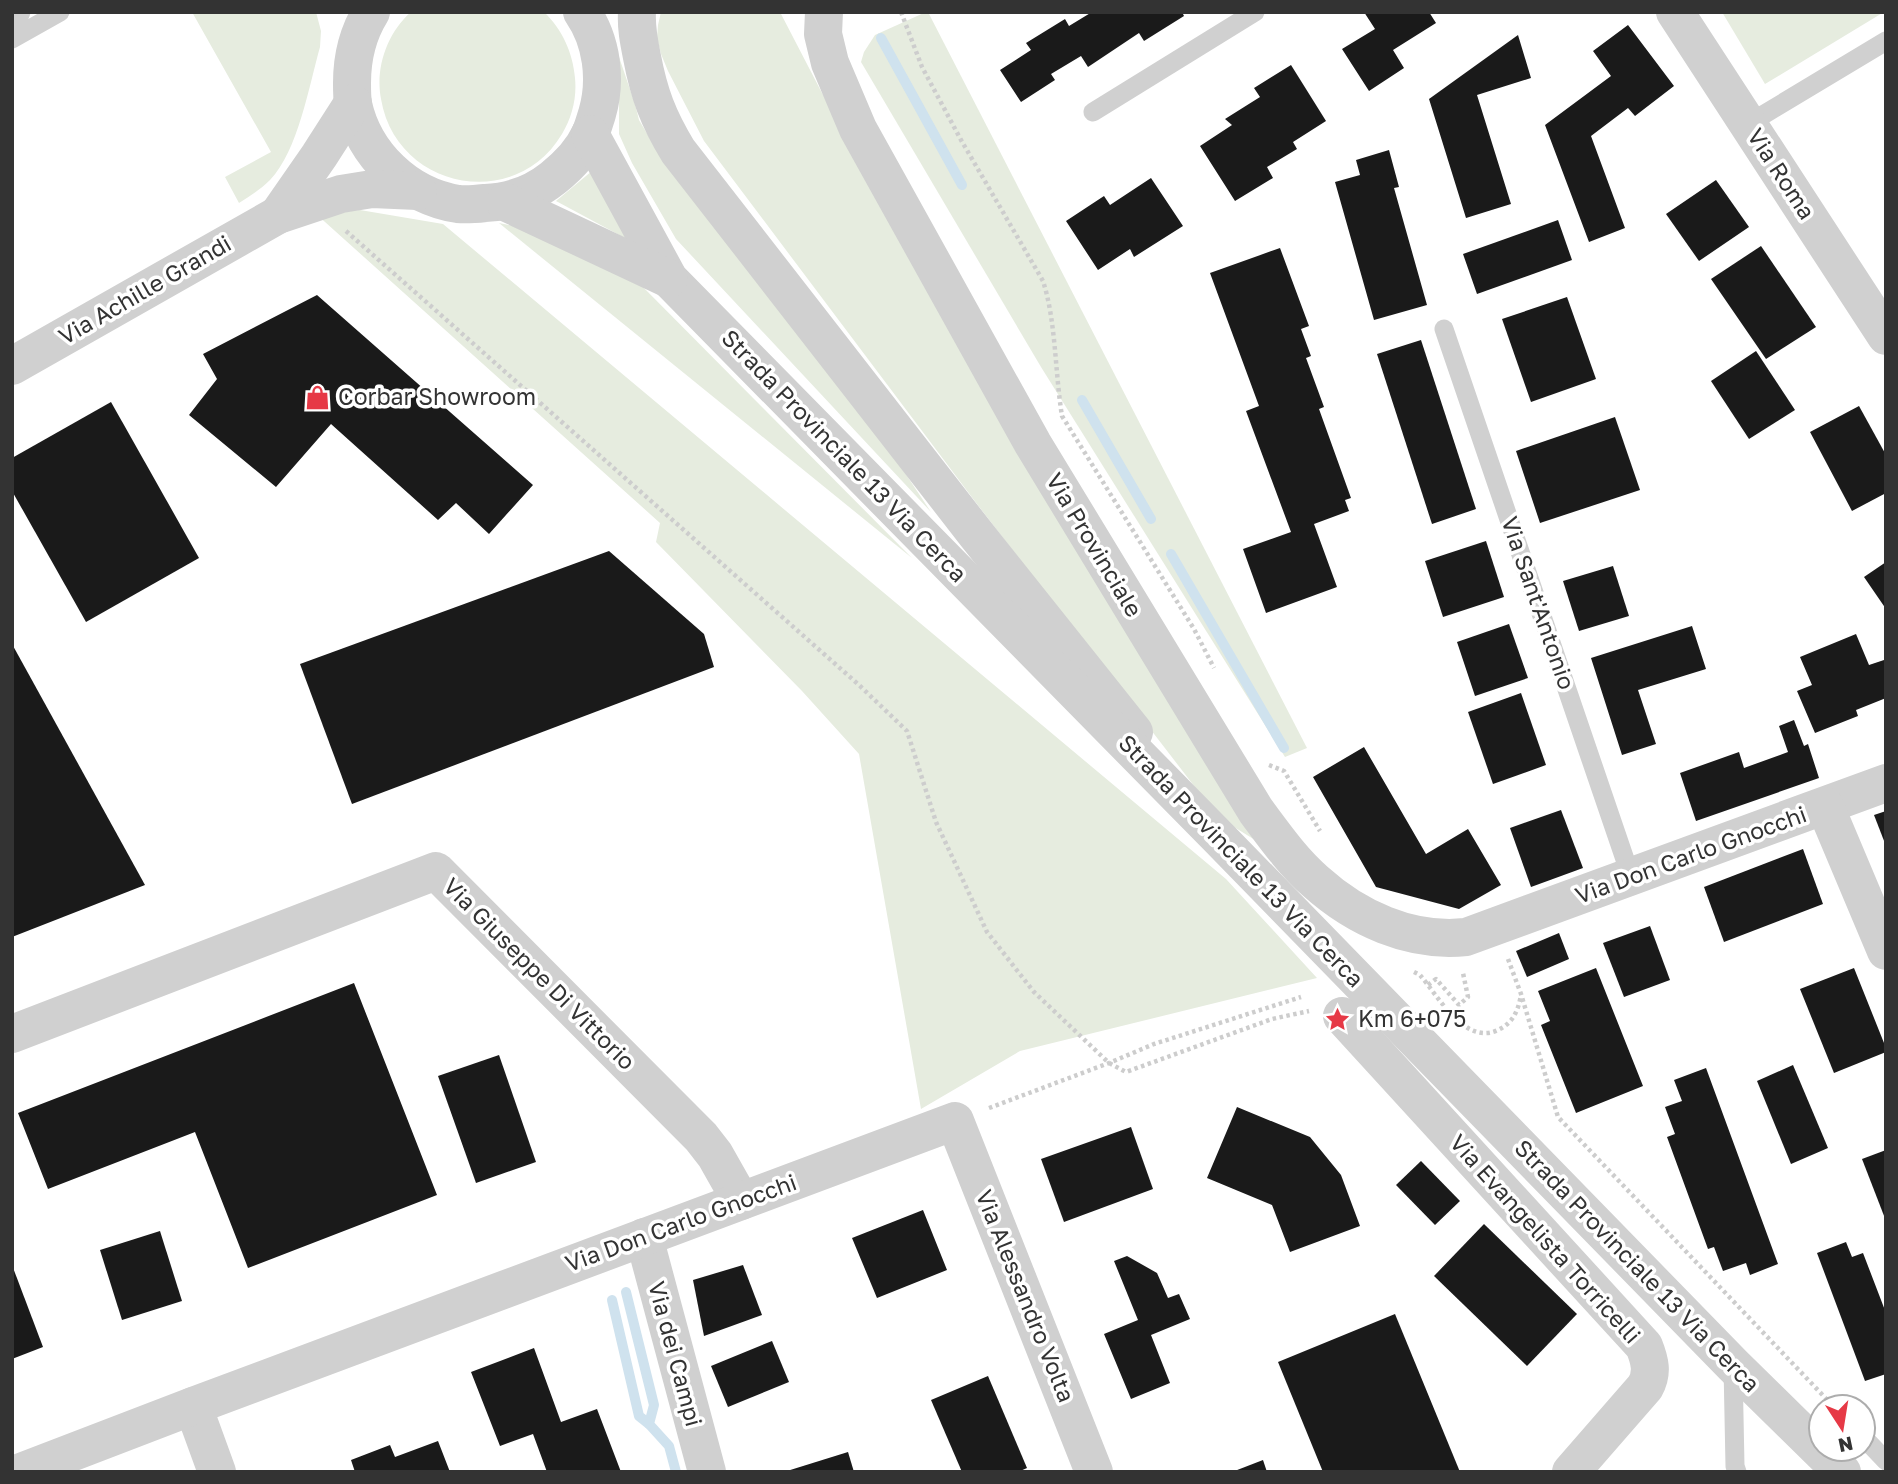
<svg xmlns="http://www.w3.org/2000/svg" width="1898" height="1484" viewBox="0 0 1898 1484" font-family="'Golos Text',sans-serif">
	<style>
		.green { fill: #e6ecdf }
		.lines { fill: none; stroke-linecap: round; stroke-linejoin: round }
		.stream { stroke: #cfe2ee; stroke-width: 10 }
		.building { fill: #1a1a1a }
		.path { stroke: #cdcdcd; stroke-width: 4.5; stroke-dasharray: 3.5 3.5; stroke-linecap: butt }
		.service { stroke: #d0d0d0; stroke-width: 19 }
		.minor { stroke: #d0d0d0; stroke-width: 38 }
		.tertiary { stroke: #d0d0d0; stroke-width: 38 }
		.labels { text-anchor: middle; stroke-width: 7; stroke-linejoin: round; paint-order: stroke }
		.street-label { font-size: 23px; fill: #333; stroke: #fff }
		.poi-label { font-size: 23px; fill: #333; stroke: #fff; text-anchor: start }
	</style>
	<rect width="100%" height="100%" fill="#fff"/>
	<!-- green -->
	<g class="green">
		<path d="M192,12H316L321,31L320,47C309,86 298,151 270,180C261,189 250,196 239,203L225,177L271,152Z"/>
		<path d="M411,12H544C562,29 573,53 575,78C577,98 572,117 562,134C515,213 396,189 381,99C375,68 387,33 411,12Z"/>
		<path d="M661,12H780L822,93L1263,845L1218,817L977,504L704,141L668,71L661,54L657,38L658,25Z"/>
		<path d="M926,12H928L1307,748L1285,757L1041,367L861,62L864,52L875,35Z"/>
		<path d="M1722,12H1884L1765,84Z"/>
		<path d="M619,57L635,104L639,120L652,142L855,398L931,512L676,239L632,163L619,134Z"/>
		<path d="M592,171L636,244L556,201Z"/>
		<path d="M360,210L443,224L1226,879L1317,978L1020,1051L921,1109L859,754L802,691L656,542L660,523L315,213Z"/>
		<path d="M499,223L560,235L638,282L912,558Z"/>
	</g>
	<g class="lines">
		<!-- stream -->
		<g class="stream">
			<path d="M881,38L962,185"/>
			<path d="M1082,400L1151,519"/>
			<path d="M1171,554L1284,748"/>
			<path d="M626,1292L654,1405L649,1424L669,1446L676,1472"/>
			<path d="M612,1300L639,1416L649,1424"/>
		</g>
	</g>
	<!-- building -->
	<g class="building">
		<path d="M1092,12H1182L1184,16L1144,41L1139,33L1088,67L1081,56L1051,74L1055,80L1021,102L1000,70L1031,50L1026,43L1065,19L1069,26Z"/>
		<path d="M1364,12H1429L1436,23L1393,50L1404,68L1369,91L1342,49L1375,29Z"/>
		<path d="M1628,25L1674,86L1635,116L1628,108L1591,136L1625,228L1589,242L1545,125L1611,76L1593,51Z"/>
		<path d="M1518,35L1531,78L1477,95L1511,204L1466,218L1429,99Z"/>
		<path d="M1291,65L1326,121L1293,142L1297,149L1267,167L1273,178L1235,201L1200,146L1232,125L1225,119L1260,97L1254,88Z"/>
		<path d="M1389,150L1399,187L1394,188L1427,305L1374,320L1335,182L1360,175L1356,160Z"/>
		<path d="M1151,178L1183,226L1134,257L1130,249L1098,270L1066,221L1104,196L1110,205Z"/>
		<path d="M1716,180L1749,227L1699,261L1666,214Z"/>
		<path d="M1558,220L1572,260L1477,294L1463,254Z"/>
		<path d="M1761,246L1816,327L1766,359L1711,279Z"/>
		<path d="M1280,248L1309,326L1301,329L1311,356L1306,358L1324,407L1319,409L1351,498L1345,500L1349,511L1314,524L1337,587L1266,613L1243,549L1291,532L1246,411L1259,406L1210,273Z"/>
		<path d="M317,295L533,485L489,534L456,503L438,520L331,424L276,487L189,415L217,379L203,354Z"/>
		<path d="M1567,297L1596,379L1531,402L1502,319Z"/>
		<path d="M1421,340L1476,509L1432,524L1377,354Z"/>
		<path d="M1756,351L1795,410L1749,439L1711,381Z"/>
		<path d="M111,402L199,558L86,622L12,491V458Z"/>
		<path d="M1859,406L1886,455V493L1852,511L1810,432Z"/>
		<path d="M1615,417L1640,490L1540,523L1516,451Z"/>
		<path d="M1486,541L1504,597L1443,617L1425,561Z"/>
		<path d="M609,551L704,634L714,667L352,804L300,664Z"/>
		<path d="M1886,562V609L1864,577Z"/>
		<path d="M1613,566L1629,616L1579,631L1563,581Z"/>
		<path d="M1509,624L1528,678L1475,696L1457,642Z"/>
		<path d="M1692,626L1706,669L1638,690L1656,744L1622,755L1591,658Z"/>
		<path d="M1856,634L1869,665L1884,660L1886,664V698L1856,710L1858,716L1815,733L1797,691L1812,685L1800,657Z"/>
		<path d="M12,644L145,885L12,937Z"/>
		<path d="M1521,693L1546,765L1493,784L1468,712Z"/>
		<path d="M1794,720L1804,746L1808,744L1819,778L1696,821L1680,773L1739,752L1744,768L1788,752L1779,726Z"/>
		<path d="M1364,747L1426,854L1468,829L1501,885L1459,909L1376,887L1313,777Z"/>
		<path d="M1561,810L1583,868L1531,887L1510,828Z"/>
		<path d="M1886,811V846L1874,815Z"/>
		<path d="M1803,849L1823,904L1724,942L1704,887Z"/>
		<path d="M1650,926L1670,980L1624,997L1603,943Z"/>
		<path d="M1559,933L1569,959L1527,977L1516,951Z"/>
		<path d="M1596,968L1643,1086L1576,1113L1541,1025L1550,1021L1538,991Z"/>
		<path d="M1854,968L1886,1048V1052L1834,1073L1800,989Z"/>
		<path d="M354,983L437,1195L248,1268L195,1132L48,1189L18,1113Z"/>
		<path d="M499,1055L536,1162L476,1183L438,1076Z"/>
		<path d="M1793,1065L1828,1148L1791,1164L1757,1081Z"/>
		<path d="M1706,1068L1778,1264L1750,1275L1746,1263L1723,1271L1714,1247L1708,1249L1667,1137L1675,1134L1665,1107L1682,1101L1674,1080Z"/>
		<path d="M1237,1107L1310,1137L1341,1175L1360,1226L1290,1252L1272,1205L1207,1178Z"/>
		<path d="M1131,1127L1153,1189L1064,1222L1041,1159Z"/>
		<path d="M1886,1150V1221L1862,1159Z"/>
		<path d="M1421,1161L1460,1201L1435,1225L1396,1185Z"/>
		<path d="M923,1210L947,1270L877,1298L852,1238Z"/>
		<path d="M1484,1224L1577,1314L1527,1366L1434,1276Z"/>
		<path d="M160,1231L182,1301L122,1320L100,1250Z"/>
		<path d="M1846,1242L1852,1257L1863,1253L1886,1313V1374L1865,1381L1817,1253Z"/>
		<path d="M1127,1256L1157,1273L1168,1298L1179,1294L1190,1319L1151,1335L1170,1383L1131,1399L1104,1334L1138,1320L1114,1261Z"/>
		<path d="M12,1265L43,1347L12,1359Z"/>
		<path d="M743,1265L762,1315L704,1336L693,1280Z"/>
		<path d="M1395,1314L1460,1472H1323L1278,1362Z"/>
		<path d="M772,1341L789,1382L728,1407L711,1366Z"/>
		<path d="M534,1348L561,1422L597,1409L621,1472H547L533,1434L500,1446L471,1372Z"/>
		<path d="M988,1376L1027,1468L1018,1472H962L931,1400Z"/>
		<path d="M438,1441L450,1472H355L351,1460L390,1445L395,1457Z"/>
		<path d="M848,1452L854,1472H787V1471Z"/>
		<path d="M1263,1460L1267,1472H1232Z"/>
	</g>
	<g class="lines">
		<!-- path -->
		<g class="path">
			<path d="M901,12L922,67L961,140L1043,281C1056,321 1055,373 1062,416L1194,629L1214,668"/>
			<path d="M346,231L859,685L907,731L936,822L987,932L1034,992L1109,1063L1126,1072L1272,1019L1309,1011"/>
			<path d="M1269,765L1284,771L1320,831"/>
			<path d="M1508,959L1521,994L1558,1117L1834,1407"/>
			<path d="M1414,972L1420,975C1438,996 1465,1046 1498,1030C1513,1023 1518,1011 1521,995"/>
			<path d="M1428,985L1436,979L1459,1005L1468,997L1463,973"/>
			<path d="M989,1108L1109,1063L1154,1044L1301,997"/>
		</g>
		<!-- service -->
		<g class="service">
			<path d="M12,34L21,12"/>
			<path d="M12,39L60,12"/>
			<path d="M1093,112L1255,12"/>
			<path d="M1748,124L1886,41"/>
			<path d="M1444,329L1631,877"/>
			<path d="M1733,1366L1735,1466L1737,1472"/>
			<path d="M1863,1444L1867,1441L1886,1461"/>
		</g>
		<!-- minor -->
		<g class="minor">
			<path d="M637,12C636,28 639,42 642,57C649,94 658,118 678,151L976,534L1134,732"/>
			<path d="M824,12L823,34L830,63L858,129L1033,444L1256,811C1274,835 1292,861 1315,881C1356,918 1410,943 1466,937L1886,783"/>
			<path d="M1675,12L1886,336"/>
			<path d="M1825,806L1886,951"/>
			<path d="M1342,1016L1644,1346C1650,1361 1653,1373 1645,1387L1571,1472"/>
			<path d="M12,1034L436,871L701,1137L715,1155L741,1201"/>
			<path d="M644,1237L707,1472"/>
			<path d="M193,1406L217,1472"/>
			<path d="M21,1472L193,1406L955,1121L1094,1472"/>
		</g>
		<!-- tertiary -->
		<g class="tertiary">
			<path d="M371,12C358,33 352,58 352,83C352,89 352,97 353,104C364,155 407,196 458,204C467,205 476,204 485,203C510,202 533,194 553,178C568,166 582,152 590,134C593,128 595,120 597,114C607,80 602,41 582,12"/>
			<path d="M590,134L669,279L1219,838L1733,1365L1842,1472"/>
			<path d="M505,202L669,279"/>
			<path d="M278,215L319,156L353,103"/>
			<path d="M12,366L278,215L341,194L372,189L418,191"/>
		</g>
	</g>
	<!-- icons -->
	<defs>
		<symbol id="shop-bare" viewBox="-9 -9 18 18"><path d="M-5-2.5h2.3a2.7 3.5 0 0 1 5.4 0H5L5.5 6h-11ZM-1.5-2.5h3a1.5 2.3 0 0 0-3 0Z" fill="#e63946" stroke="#fff" stroke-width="2.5" paint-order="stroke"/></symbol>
		<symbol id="sight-bare" viewBox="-9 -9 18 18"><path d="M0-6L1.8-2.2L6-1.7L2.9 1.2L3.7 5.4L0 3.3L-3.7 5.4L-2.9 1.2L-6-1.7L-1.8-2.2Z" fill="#e63946" stroke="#fff" stroke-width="2.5" paint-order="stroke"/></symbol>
	</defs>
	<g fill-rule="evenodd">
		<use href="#shop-bare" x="300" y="380" width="35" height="35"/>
		<use href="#sight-bare" x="1320" y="1002" width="35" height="35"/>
	</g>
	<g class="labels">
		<!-- street labels -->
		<g class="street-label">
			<text transform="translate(1781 174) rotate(57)" y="8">Via Roma</text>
			<text transform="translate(145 290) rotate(-30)" y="8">Via Achille Grandi</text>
			<text transform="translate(844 456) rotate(46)" y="8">Strada Provinciale 13 Via Cerca</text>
			<text transform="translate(1094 545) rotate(59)" y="8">Via Provinciale</text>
			<text transform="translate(1538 603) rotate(71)" y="8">Via Sant'Antonio</text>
			<text transform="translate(1691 855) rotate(-20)" y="8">Via Don Carlo Gnocchi</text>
			<text transform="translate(1241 861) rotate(46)" y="8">Strada Provinciale 13 Via Cerca</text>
			<text transform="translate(539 974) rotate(45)" y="8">Via Giuseppe Di Vittorio</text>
			<text transform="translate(681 1223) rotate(-20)" y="8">Via Don Carlo Gnocchi</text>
			<text transform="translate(1545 1239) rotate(48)" y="8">Via Evangelista Torricelli</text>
			<text transform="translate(1637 1266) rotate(46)" y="8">Strada Provinciale 13 Via Cerca</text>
			<text transform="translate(1025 1296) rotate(68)" y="8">Via Alessandro Volta</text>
			<text transform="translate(675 1354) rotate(75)" y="8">Via dei Campi</text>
		</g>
		<!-- poi labels -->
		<g class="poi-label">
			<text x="338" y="405">Corbar Showroom</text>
			<text x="1358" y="1027">Km 6+075</text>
		</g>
	</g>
	<!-- border -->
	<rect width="1898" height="1484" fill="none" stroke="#333333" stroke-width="28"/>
	<!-- north arrow -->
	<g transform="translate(1842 1428) rotate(168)"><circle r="33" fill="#ffffff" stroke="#adadad" stroke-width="2"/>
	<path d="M0-5L12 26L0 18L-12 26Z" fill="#e63946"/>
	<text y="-10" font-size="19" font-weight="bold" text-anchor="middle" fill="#333333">N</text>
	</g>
</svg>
